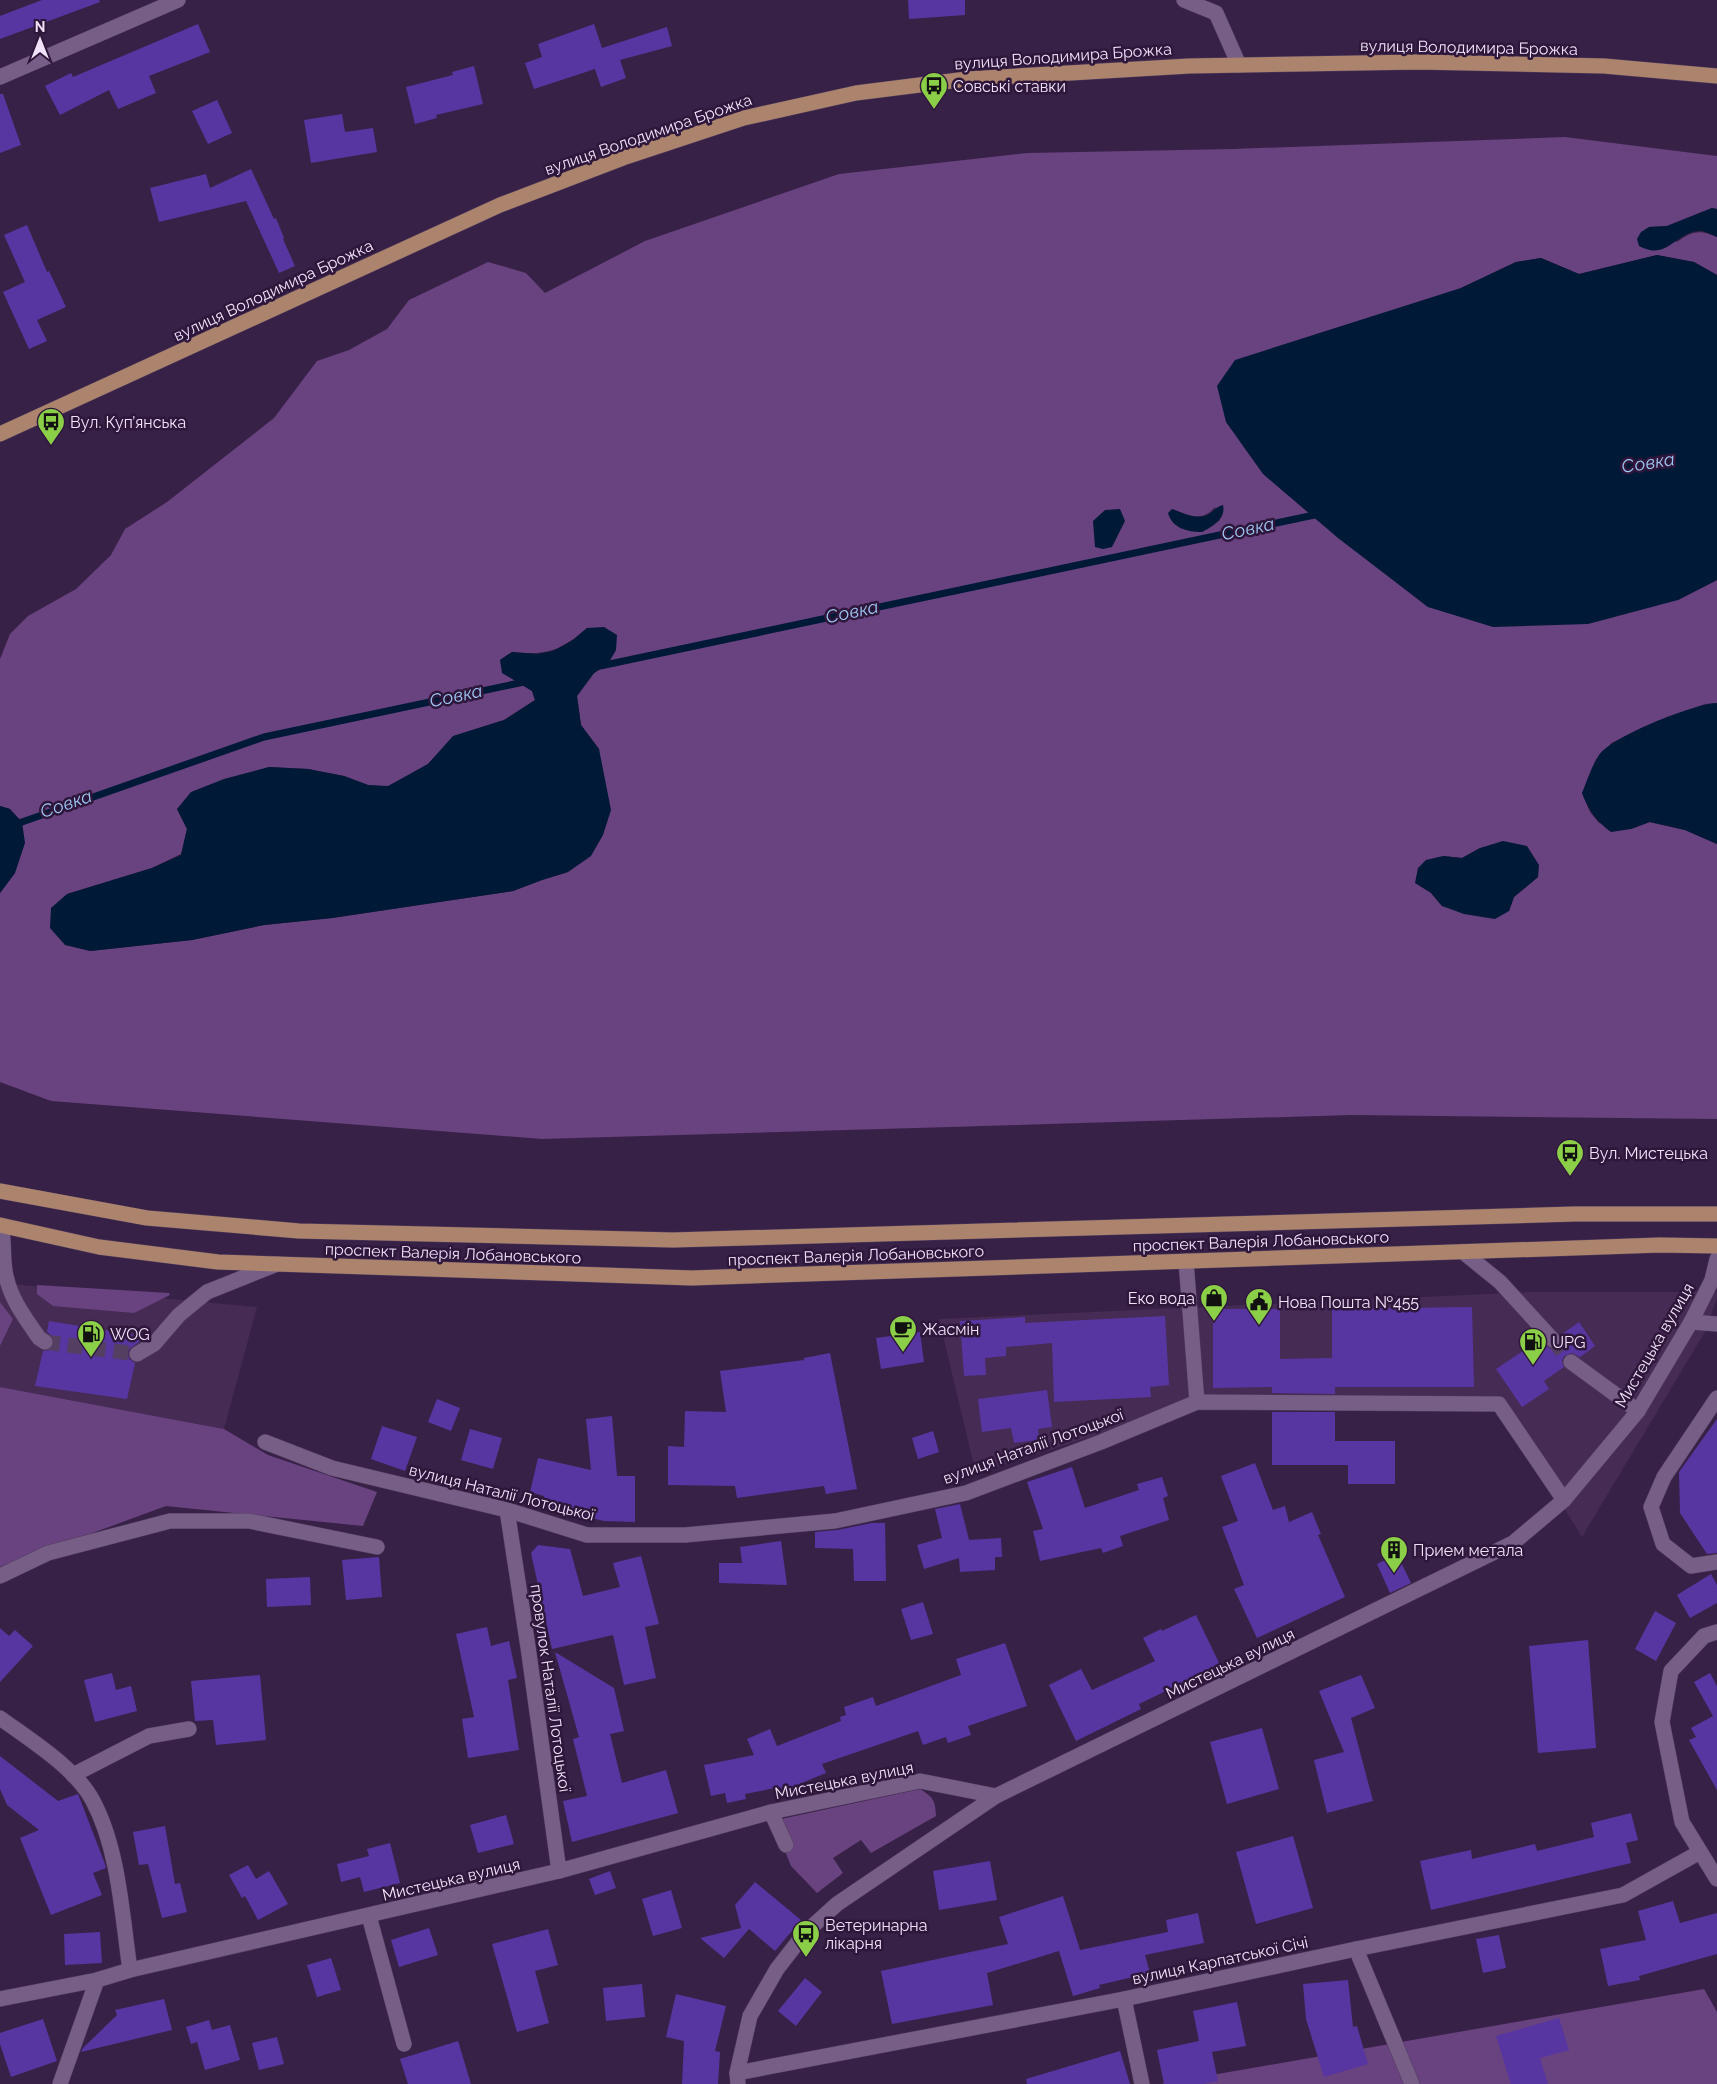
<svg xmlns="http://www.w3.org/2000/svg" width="1717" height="2084" viewBox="0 0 1717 2084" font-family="Raleway,sans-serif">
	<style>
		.built { fill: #462b54 }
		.green { fill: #694280; fill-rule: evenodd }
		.water { fill: #001936 }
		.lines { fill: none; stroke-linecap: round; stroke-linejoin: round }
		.stream { stroke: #001936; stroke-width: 7 }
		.building { fill: #5736a2 }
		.minor-tunnel { stroke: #543e61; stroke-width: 15; stroke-dasharray: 15 8; stroke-linecap: butt }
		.minor-casing { stroke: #513d5d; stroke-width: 16 }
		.major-casing { stroke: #513d5d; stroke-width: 16 }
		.minor { stroke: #775e87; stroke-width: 15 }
		.major { stroke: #ac846d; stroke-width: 15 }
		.labels { text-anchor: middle; stroke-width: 5; stroke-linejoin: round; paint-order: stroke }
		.street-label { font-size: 16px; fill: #f1e2fa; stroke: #2e173b }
		.poi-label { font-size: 16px; fill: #f1e2fa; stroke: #2e173b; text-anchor: start }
		.water-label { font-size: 18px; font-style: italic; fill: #9fc8f5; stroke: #2e173b }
	</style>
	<rect width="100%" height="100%" fill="#382146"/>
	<!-- built -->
	<g class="built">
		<path d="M0,1283L257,1307L224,1429L0,1387V1346L13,1319L0,1302Z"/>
		<path d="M1531,1292H1717V1298L1706,1330L1582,1537L1499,1404L1197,1402L976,1474L939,1319Z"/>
	</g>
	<!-- green -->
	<g class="green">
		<path d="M1565,137L1717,156V209L1712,208L1667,226L1649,227L1677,242C1692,231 1699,229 1717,237V275L1694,262L1657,255L1579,274L1541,258L1516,262L1461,288L1311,515L1428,607L1678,600L1717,580V703L1705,704L1663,719L1611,743L1582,793L1590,812L1599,823L1631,829L1649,822L1685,830L1717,844V1119L1352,1115L542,1139L51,1101L0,1082V893L15,873L10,809L0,806V659L10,634L28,616L76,589L111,555L125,529L167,502L274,418L317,361L349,350L387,329L409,300L488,262L526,273L545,293L645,241L839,174L1028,153L1232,149ZM1215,507L1220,520L1202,532L1172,509C1189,515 1201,523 1215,507ZM587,628L608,664L594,673L577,696L581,725L599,749L568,872L542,880L513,891L332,918L264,925L192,940L90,951L67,894L152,868L181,854L187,829L177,809L269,767L308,769L344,776L368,785L388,787L428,764L454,736L504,720L535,700L532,691L519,683L500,660L512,652C548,655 559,652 587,628ZM1480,848L1538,877L1514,897L1509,911L1442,906L1431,893L1443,856L1462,858Z"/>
		<path d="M37,1285L169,1293L170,1295L134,1313L53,1306L37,1294Z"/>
		<path d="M0,1302L13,1319L0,1346Z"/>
		<path d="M0,1387L224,1429L268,1455L377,1492L363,1526L166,1506L0,1567Z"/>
		<path d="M920,1789C934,1798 935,1800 936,1816L871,1853L861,1840L833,1858L843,1873L817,1893L791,1866L785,1851L781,1819Z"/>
		<path d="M1704,1989L1717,2012V2084H1161Z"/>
	</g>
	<!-- water -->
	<g class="water">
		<path d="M1712,208L1717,209V237C1712,235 1707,232 1702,231C1677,229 1668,262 1639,246L1637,239L1641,232L1649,227L1667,226Z"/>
		<path d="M1657,255L1694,262L1717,275V580L1678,600L1588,624L1493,627L1428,607L1338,538L1263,474L1226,422L1217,386L1235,360L1461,288L1516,262L1541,258L1579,274Z"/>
		<path d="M1223,505C1226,519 1213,526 1202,532C1187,532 1172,528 1168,513L1172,509C1183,513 1197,521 1209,514C1215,511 1215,507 1223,505Z"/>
		<path d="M1120,509L1125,521L1112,547L1103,549L1095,547L1093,521L1105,510Z"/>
		<path d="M604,627L617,635L616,650L608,664L594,673L577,696L581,725L599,749L611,810L603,835L591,856L568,872L542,880L513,891L332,918L264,925L192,940L90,951L65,945L50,928L51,908L67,894L152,868L181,855L187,829L177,809L191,792L224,779L269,767L308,769L344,776L368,785L388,786L428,764L453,736L504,720L535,700L532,691L502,673L500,660L512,652L537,654L553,651L573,640L587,628Z"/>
		<path d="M1717,703V844L1685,830L1650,822L1631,829L1611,832C1596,821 1589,811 1582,793C1587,781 1592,765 1599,755C1613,736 1693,704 1717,703Z"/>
		<path d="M0,806L10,809L22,822L25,843L15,873L0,893Z"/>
		<path d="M1503,841L1527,846L1539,865L1538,877L1514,897L1509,911L1495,919L1464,914L1442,906L1431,893L1415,883L1418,868L1426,860L1443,856L1462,858L1480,848Z"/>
	</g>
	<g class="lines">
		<!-- stream -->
		<g class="stream">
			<path d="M600,666L1319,514"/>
			<path d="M0,827L22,822L264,737L529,681"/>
		</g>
	</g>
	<!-- building -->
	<g class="building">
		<path d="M42,0H99L100,2L0,39V16Z"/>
		<path d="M908,0H965V15L909,19Z"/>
		<path d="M198,24L210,52L149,76L156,93L118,109L109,90L60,115L45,86L71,73L73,77Z"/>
		<path d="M594,24L602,48L667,27L672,46L620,60L626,78L601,87L595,69L534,89L525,63L542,57L538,44Z"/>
		<path d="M474,66L483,104L436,115L437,118L415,124L406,87L453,75L452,72Z"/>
		<path d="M0,94H3L21,145L0,153Z"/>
		<path d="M217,100L232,133L208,144L192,111Z"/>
		<path d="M342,114L345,132L373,128L377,152L311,163L304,120Z"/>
		<path d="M251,169L274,219L276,218L284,238L283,239L295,266L279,273L246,201L159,222L150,188L206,174L210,188Z"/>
		<path d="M27,225L47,272L49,271L66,307L37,320L47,341L29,349L3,292L25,282L4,235Z"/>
		<path d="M1472,1307L1474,1387H1335V1394L1272,1393V1387L1213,1388V1309H1280V1359L1332,1358V1309Z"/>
		<path d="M1165,1316L1169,1385L1150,1387L1151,1397L1054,1402L1052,1343L1006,1347V1356L985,1358L986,1375L964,1376L960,1321L1025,1317V1323Z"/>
		<path d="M49,1321L141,1336L139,1342L129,1349L128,1354L129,1359L135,1363L127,1399L35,1386L43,1351L50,1350L54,1343L53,1337L47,1332Z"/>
		<path d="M1579,1322L1595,1346L1580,1357L1572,1353L1564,1356L1562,1361L1564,1367L1544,1381L1549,1389L1522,1407L1496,1369L1523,1351L1528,1357L1545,1345L1551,1349L1559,1347L1562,1342L1561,1335Z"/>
		<path d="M920,1332L924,1362L881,1369L876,1338Z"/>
		<path d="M830,1353L857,1489L826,1494L824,1486L737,1498L735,1486L668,1485V1446L684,1447L685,1411L726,1412L720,1371L804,1360V1358Z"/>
		<path d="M1047,1390L1052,1427L1038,1429L1039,1440L1014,1443L1011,1428L982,1432L978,1399Z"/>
		<path d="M437,1399L460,1408L451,1431L428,1422Z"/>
		<path d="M1272,1412H1335V1441H1395V1484H1348V1465H1272Z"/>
		<path d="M612,1416L617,1476H635V1522L604,1521L542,1506L544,1496L530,1492L538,1458L591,1470L586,1419Z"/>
		<path d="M1717,1419V1553L1707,1554L1680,1513L1679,1472Z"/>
		<path d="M382,1426L417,1437L405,1471L371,1459Z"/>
		<path d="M470,1429L502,1438L493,1469L461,1460Z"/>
		<path d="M933,1431L939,1452L918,1459L912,1438Z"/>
		<path d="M1255,1463L1273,1510L1285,1506L1289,1522L1312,1512L1321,1534L1318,1535L1345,1597L1257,1638L1234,1589L1244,1585L1222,1527L1238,1521L1221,1476Z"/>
		<path d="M1072,1467L1085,1508L1139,1490L1137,1484L1162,1477L1168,1496L1163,1498L1169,1520L1120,1536L1123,1546L1103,1553L1101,1548L1040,1561L1033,1531L1043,1529L1027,1482Z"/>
		<path d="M960,1504L969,1540L1001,1538L1002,1557H995V1570L960,1572L959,1558L924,1569L917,1545L942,1538L935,1509Z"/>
		<path d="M872,1523H885L886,1581H854L853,1549L815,1548V1532L837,1530Z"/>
		<path d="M781,1541L787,1585L719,1583V1563H742L740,1547Z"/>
		<path d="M538,1545L570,1549L583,1596L620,1587L613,1563L641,1556L659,1624L645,1627L656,1678L624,1685L613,1635L552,1649L531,1553Z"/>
		<path d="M1397,1554L1411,1583L1390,1593L1377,1564Z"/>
		<path d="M379,1557L382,1597L346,1600L342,1560Z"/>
		<path d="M1711,1574L1717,1585V1603L1690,1618L1677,1595Z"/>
		<path d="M310,1577L311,1605L267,1607L266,1579Z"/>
		<path d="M923,1602L933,1634L911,1640L901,1609Z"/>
		<path d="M1655,1611L1676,1623L1656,1661L1635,1649Z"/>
		<path d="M1196,1615L1220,1665L1139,1704L1141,1709L1076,1741L1049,1685L1081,1669L1092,1690L1155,1661L1143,1638L1161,1629L1162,1631Z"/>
		<path d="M487,1627L491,1646L509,1641L517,1678L508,1680L519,1750L468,1758L462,1719L474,1717L456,1634Z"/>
		<path d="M0,1628L9,1636L15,1630L33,1646L0,1682Z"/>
		<path d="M1588,1640L1596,1748L1538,1753L1529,1646Z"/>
		<path d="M1005,1643L1027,1706L968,1726L971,1735L948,1743L946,1737L923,1745L918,1731L822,1764L826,1773L782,1791L780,1787L745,1794L746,1799L727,1803L725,1793L711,1796L704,1765L754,1755L747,1739L770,1729L777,1746L841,1721L840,1717L846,1715L844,1707L873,1697L876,1706L961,1675L956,1659Z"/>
		<path d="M555,1652L614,1688L624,1731L610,1734L622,1783L666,1770L678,1813L572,1842L563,1801L587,1796L573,1739L579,1737Z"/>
		<path d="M112,1673L116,1690L131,1686L137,1711L95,1722L84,1680Z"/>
		<path d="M1710,1673L1717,1686V1790L1689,1740L1696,1737L1691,1728L1713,1716L1694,1682Z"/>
		<path d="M260,1675L266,1740L216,1745L213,1720L195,1721L191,1681Z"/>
		<path d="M1361,1675L1375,1708L1351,1718L1373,1801L1327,1813L1314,1760L1344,1752L1319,1691Z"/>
		<path d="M1262,1728L1279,1789L1227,1804L1210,1742Z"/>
		<path d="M0,1756L58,1801L78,1794L105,1864L106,1868L93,1873L102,1895L51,1915L20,1838L39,1830L7,1805L0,1789Z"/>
		<path d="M1631,1813L1638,1840L1626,1843L1631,1863L1431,1910L1420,1861L1471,1850L1472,1859L1535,1844L1537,1851L1594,1837L1591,1823Z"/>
		<path d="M506,1815L514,1844L478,1853L470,1825Z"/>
		<path d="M165,1826L175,1884L180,1883L187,1912L162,1918L148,1864L139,1865L133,1832Z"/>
		<path d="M1293,1836L1313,1908L1256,1924L1236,1852Z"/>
		<path d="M390,1843L400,1883L364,1892L360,1877L341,1882L337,1864L369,1856L367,1849Z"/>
		<path d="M990,1861L997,1900L939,1910L933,1871Z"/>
		<path d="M248,1865L256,1879L269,1871L288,1904L258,1920L245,1896L242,1898L229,1875Z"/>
		<path d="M610,1871L616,1888L595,1895L589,1879Z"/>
		<path d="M755,1882L801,1920L775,1951L749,1929L724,1958L700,1938L741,1928L735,1905Z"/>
		<path d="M671,1890L682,1928L653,1936L642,1899Z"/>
		<path d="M1063,1896L1080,1950L1168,1932L1166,1920L1198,1913L1204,1943L1145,1955L1150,1973L1099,1985L1100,1988L1073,1996L1059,1951L987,1973L993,2005L892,2024L881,1971L1008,1944L999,1917Z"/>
		<path d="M1673,1901L1680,1923L1717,1913V1954L1639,1976L1640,1980L1608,1986L1600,1949L1646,1940L1638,1911Z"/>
		<path d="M429,1928L438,1955L399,1967L391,1940Z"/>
		<path d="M548,1929L558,1965L535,1971L549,2023L517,2032L492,1944Z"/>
		<path d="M100,1932L102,1963L65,1965L64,1934Z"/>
		<path d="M1499,1935L1506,1968L1483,1973L1476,1939Z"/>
		<path d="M331,1958L341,1990L317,1997L307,1965Z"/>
		<path d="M805,1978L822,1992L796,2026L778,2011Z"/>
		<path d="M1348,1980L1353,2027L1357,2026L1368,2064L1324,2077L1306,2019L1303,1984Z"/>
		<path d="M642,1984L645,2017L606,2021L603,1988Z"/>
		<path d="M676,1994L726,2006L715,2051L720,2052L718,2084H682L684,2041L666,2037Z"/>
		<path d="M164,1999L172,2030L81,2052L83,2048L117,2015L115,2010Z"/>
		<path d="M1237,2002L1246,2046L1212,2052L1218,2081L1203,2084H1164L1157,2050L1199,2041L1193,2011Z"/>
		<path d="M1559,2018L1569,2050L1540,2058L1548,2084H1511L1496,2036Z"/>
		<path d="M43,2019L57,2061L11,2077L0,2044V2033Z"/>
		<path d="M209,2020L212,2030L230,2025L240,2060L205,2070L197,2042L191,2044L186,2027Z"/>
		<path d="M277,2037L284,2064L259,2070L252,2043Z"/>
		<path d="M458,2041L471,2084H408L400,2059Z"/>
		<path d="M1120,2051L1130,2084H1027L1026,2079Z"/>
	</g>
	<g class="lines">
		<!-- minor-tunnel -->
		<g class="minor-tunnel">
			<path d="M1553,1340L1571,1362"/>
			<path d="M45,1342L137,1354"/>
		</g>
		<defs>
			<g id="minor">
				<path d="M1184,0L1216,13L1239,65"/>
				<path d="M0,77L178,0"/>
				<path d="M1,1226C5,1242 2,1260 6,1276C11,1300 26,1319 39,1338L45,1342"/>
				<path d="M1463,1252L1500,1282L1553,1340"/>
				<path d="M1186,1261L1197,1402"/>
				<path d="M1691,1322L1717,1324"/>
				<path d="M137,1354L154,1344L179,1315L207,1292L277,1264"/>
				<path d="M1571,1362L1638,1411"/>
				<path d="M1717,1398L1664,1477L1651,1507L1663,1544L1691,1566L1717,1562"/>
				<path d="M265,1442L332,1468L507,1510L587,1535H685L835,1521L966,1493L1101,1442L1197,1402L1499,1404L1564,1500"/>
				<path d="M507,1510L528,1647L559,1871"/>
				<path d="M0,1576L48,1553L170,1521H249L377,1547"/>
				<path d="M1717,1632L1704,1636L1671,1671L1662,1722L1682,1822L1717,1879"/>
				<path d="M0,1718C29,1739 76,1768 93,1801C119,1850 122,1915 130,1970"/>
				<path d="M73,1775L149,1736L189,1729"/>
				<path d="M771,1812L786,1845"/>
				<path d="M369,1916L404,2044"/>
				<path d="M1356,1949L1412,2084"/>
				<path d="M0,1999L97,1980L130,1970L559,1871L771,1812L920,1781L996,1796"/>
				<path d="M1124,1999L1142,2084"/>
				<path d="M737,2073L1124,1999L1356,1949L1623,1895L1700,1852"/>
				<path d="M60,2084L97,1980"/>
				<path d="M738,2084L737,2073L750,2016L777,1969L805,1933L837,1904L996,1796L1513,1543L1564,1500L1638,1411L1691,1322L1712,1280L1717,1259"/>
			</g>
			<g id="major">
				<path d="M0,434L500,205L623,158L744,118L856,93L967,79L1189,66L1419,62L1604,66L1717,76"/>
				<path d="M0,1191L147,1218L299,1231L673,1240L1575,1214H1717"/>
				<path d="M0,1225L99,1247L218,1262L692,1278L1660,1245L1717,1246"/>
			</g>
		</defs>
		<!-- minor casing -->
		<use href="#minor" class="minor-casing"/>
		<!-- major casing -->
		<use href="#major" class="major-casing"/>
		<!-- minor -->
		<use href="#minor" class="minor"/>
		<!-- major -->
		<use href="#major" class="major"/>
	</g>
	<!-- icons -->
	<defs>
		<symbol id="bus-pin" viewBox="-11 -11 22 30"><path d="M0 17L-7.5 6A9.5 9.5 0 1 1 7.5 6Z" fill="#8bce47" stroke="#2e173b"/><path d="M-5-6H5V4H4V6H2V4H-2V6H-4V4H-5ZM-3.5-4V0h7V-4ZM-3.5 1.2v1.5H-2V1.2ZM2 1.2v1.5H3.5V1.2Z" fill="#111"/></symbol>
		<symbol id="shop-pin" viewBox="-11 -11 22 30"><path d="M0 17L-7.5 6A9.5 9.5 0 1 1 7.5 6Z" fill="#8bce47" stroke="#2e173b"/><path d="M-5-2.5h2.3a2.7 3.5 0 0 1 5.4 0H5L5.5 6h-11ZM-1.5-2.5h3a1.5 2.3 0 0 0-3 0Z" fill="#111"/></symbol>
		<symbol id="civic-pin" viewBox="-11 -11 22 30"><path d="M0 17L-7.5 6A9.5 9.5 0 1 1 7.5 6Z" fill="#8bce47" stroke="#2e173b"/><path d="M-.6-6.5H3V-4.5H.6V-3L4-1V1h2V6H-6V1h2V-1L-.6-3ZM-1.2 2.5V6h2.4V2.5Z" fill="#111"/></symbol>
		<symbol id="cafe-pin" viewBox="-11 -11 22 30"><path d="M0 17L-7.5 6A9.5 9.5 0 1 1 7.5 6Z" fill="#8bce47" stroke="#2e173b"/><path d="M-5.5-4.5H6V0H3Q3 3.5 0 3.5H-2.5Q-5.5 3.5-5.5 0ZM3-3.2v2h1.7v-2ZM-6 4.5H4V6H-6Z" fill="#111"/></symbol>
		<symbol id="fuel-pin" viewBox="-11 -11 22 30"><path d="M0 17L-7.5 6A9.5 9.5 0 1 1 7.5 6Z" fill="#8bce47" stroke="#2e173b"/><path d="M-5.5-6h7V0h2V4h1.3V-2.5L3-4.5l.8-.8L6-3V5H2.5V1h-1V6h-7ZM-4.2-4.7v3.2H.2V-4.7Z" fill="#111"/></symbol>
		<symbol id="building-pin" viewBox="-11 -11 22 30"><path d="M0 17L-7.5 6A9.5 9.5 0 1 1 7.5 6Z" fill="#8bce47" stroke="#2e173b"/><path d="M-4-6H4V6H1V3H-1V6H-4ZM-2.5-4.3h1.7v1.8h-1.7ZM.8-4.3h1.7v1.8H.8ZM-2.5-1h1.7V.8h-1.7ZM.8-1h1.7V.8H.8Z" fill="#111"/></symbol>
	</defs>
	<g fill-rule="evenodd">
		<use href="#bus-pin" x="918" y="70" width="32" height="43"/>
		<use href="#bus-pin" x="35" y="406" width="32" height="43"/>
		<use href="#bus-pin" x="1554" y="1137" width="32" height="43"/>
		<use href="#shop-pin" x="1198" y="1282" width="32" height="43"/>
		<use href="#civic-pin" x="1243" y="1286" width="32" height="43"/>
		<use href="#cafe-pin" x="887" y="1313" width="32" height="43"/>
		<use href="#fuel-pin" x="75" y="1318" width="32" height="43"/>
		<use href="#fuel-pin" x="1517" y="1326" width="32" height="43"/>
		<use href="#building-pin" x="1378" y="1534" width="32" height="43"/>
		<use href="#bus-pin" x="790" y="1918" width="32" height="43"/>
	</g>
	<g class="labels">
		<!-- street labels -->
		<g class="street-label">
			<text transform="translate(1469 47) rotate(1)" y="6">вулиця Володимира Брожка</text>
			<text transform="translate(1063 56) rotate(-4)" y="6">вулиця Володимира Брожка</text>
			<text transform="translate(648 134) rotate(-19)" y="6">вулиця Володимира Брожка</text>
			<text transform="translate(273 290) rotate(-25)" y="6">вулиця Володимира Брожка</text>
			<text transform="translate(1261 1241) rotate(-2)" y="6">проспект Валерія Лобановського</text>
			<text transform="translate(453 1253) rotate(2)" y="6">проспект Валерія Лобановського</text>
			<text transform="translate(856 1255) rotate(-2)" y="6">проспект Валерія Лобановського</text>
			<text transform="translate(1654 1345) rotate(-60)" y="6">Мистецька вулиця</text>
			<text transform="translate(1033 1446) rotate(-20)" y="6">вулиця Наталії Лотоцької</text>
			<text transform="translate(502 1492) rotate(14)" y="6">вулиця Наталії Лотоцької</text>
			<text transform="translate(1230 1663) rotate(-26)" y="6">Мистецька вулиця</text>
			<text transform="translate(551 1688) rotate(82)" y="6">провулок Наталії Лотоцької</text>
			<text transform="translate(844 1780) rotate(-11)" y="6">Мистецька вулиця</text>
			<text transform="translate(451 1879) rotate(-13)" y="6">Мистецька вулиця</text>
			<text transform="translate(1220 1960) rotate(-12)" y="6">вулиця Карпатської Січі</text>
		</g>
		<!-- poi labels -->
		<g class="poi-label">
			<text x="953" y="92">Совські ставки</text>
			<text x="70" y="428">Вул. Куп’янська</text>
			<text x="1589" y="1159">Вул. Мистецька</text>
			<text x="1195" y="1304" text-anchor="end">Еко вода</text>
			<text x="1278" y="1308">Нова Пошта №455</text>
			<text x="922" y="1335">Жасмін</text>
			<text x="110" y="1340">WOG</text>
			<text x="1552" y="1348">UPG</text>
			<text x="1413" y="1556">Прием метала</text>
			<text x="825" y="1931">Ветеринарна<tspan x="825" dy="18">лікарня</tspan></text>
		</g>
		<!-- water labels -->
		<g class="water-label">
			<text transform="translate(1648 463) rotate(-9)" y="6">Совка</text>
			<text transform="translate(1248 529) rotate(-12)" y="6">Совка</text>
			<text transform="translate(852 612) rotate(-12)" y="6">Совка</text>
			<text transform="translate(456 696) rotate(-12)" y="6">Совка</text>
			<text transform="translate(66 804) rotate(-19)" y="6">Совка</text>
		</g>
	</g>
	<!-- north arrow -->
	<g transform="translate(40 40)" stroke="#2e173b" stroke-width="4" paint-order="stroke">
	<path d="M0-4L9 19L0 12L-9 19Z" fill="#f1e2fa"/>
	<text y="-8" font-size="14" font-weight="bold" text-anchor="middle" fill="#f1e2fa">N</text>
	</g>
</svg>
